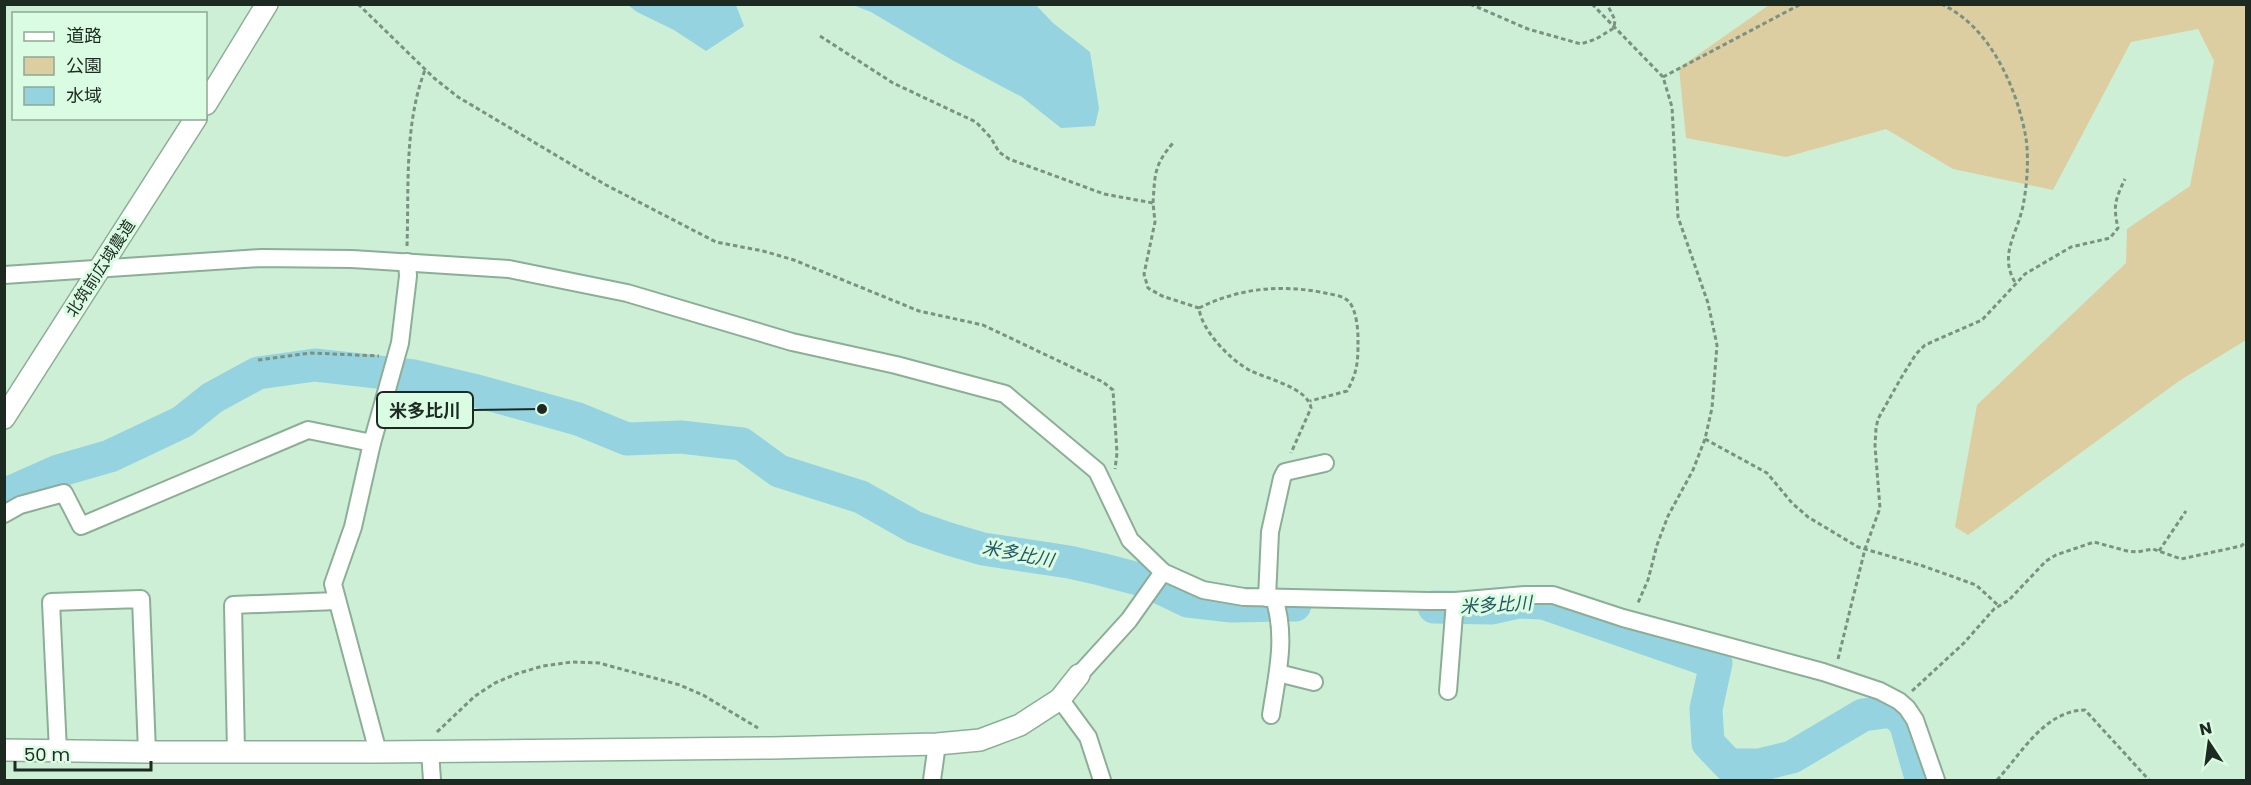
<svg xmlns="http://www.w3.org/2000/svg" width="2251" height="785" viewBox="0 0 2251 785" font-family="Poppins,'Noto Sans JP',sans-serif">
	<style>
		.green { fill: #dccea1 }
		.water { fill: #95d3e1 }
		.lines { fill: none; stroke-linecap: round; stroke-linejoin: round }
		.stream { stroke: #95d3e1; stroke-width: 5 }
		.river { stroke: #95d3e1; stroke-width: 33 }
		.minor-casing { stroke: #8dae96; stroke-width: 20 }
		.tertiary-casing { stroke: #8dae96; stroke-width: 24 }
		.path { stroke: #7a9281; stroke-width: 3; stroke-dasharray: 4.5 3; stroke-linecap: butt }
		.minor { stroke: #fff; stroke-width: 16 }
		.tertiary { stroke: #fff; stroke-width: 21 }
		.labels { text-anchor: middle; stroke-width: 6; stroke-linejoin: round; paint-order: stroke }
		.street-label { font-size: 16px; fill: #1d2a21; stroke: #dafce3 }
		.water-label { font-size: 18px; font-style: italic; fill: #20555f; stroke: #dafce3 }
		.leader { fill: none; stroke: #1d2a21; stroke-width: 2 }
		.callout-dot { fill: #1d2a21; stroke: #dafce3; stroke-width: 2 }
		.callout { fill: #dafce3; stroke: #1d2a21; stroke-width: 2 }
		.callout-label { font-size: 18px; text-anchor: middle; font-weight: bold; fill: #1d2a21 }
	</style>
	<rect width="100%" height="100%" fill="#cdefd6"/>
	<!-- green -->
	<path class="green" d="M1769,5H2246V340L2179,381L1968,535L1955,527L1977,405L2126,263L2127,229L2190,186L2214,61L2198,29L2131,42L2053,190L1953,169L1886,129L1786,157L1686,138L1679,68Z"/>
	<!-- water -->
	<g class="water">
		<path d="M628,5H736L744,26L706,51L674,30L637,12Z"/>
		<path d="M853,5H1036L1053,23L1090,52L1099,108L1095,126L1061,128L1022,97L952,60L871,12Z"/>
	</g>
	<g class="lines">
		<!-- stream -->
		<path class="stream" d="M1921,778L1922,780"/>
		<!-- river -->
		<g class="river">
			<path d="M4,495L58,471L110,456L182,422L212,398L258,373L315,365L414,376L473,390L578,419L627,439L681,437L742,444L779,471L861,497L914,527L949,539L983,549L1069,562L1100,569L1146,581L1188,601L1231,606L1295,605"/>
			<path d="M1434,607L1492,608L1519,602L1543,603L1716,663L1706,709L1708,743L1729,765H1759L1792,757L1863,715L1892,711L1905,722L1921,778"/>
		</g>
		<defs>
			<g id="minor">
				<path d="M4,275L261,258L352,259L509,269L627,293L792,342L896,365L1005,394L1097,471L1130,540L1163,572L1203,590L1244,597L1428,601H1455L1525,595H1553L1623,618L1823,672L1880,691L1899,701L1907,708L1915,720L1936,780"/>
				<path d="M4,514L20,505L64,493L81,526L308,430L372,443"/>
				<path d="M1267,598L1270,532L1282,478L1285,472L1325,463"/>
				<path d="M1278,673L1314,682"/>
				<path d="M1079,675L1129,620L1163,572"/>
				<path d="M1448,691L1455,601"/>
				<path d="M1060,699L1088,737L1102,780"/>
				<path d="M1271,715C1277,675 1287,637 1274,598"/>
				<path d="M58,751L51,602L141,599L147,752"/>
				<path d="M430,751L432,780"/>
				<path d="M236,752L233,605L337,601"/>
				<path d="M378,752L333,584L353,527L372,443L400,343L408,276L407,262"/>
				<path d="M932,780L937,744"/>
			</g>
			<g id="tertiary">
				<path d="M206,104L267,4"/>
				<path d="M4,418L196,118"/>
				<path d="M4,750L147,752H378L772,748L937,744L980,740L1020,725L1060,699L1079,675"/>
			</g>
		</defs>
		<!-- minor casing -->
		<use href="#minor" class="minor-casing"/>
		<!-- tertiary casing -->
		<use href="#tertiary" class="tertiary-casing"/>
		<!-- path -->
		<g class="path">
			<path d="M358,4L434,78L458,97L606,185L716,242L763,251L794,260L919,311L983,325L1103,382L1113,390L1117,453L1115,469"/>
			<path d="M1470,4L1528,29L1581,44L1596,39L1614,28L1615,20L1607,4"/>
			<path d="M1592,4L1663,77L1672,107L1678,217L1708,303L1717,345L1712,408L1705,439L1693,470L1668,516L1657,545L1648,580L1637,605"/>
			<path d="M1941,4C1990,26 2017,88 2026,138C2029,160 2027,185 2023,206C2017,235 1998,255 2016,284"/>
			<path d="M820,36L893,83L976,122L991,138L999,152L1009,159L1104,194L1153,203L1155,222L1144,274L1148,288L1162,296L1199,308C1201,330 1231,361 1251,371C1268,379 1308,388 1311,408L1291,453"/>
			<path d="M1663,77L1801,4"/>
			<path d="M1153,203C1155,174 1154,165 1173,143"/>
			<path d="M407,246C409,187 404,125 425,70"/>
			<path d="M1199,308C1239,288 1281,284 1325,293C1333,295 1344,295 1350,303C1356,311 1358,328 1358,338C1358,361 1358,371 1347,391L1310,401"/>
			<path d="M258,360L311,353L379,356"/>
			<path d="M1705,439L1767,473L1792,503L1808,517L1858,547L1923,566L1976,585L1999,606"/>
			<path d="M2159,551L2186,511"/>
			<path d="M1838,659L1865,549L1880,508L1875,446L1876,428L1878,419L1901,378L1916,354L1925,345L1982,320L2025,274L2071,247L2110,238L2118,228C2113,206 2115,200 2125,179"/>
			<path d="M1912,691L1964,643L1994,609L2009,600L2046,561L2056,555L2094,542L2127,551L2137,552L2153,549L2181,559L2241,546L2246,542"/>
			<path d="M437,732L475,696L495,683L516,674L543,666L572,662L599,663L680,685L703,695L758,728"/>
			<path d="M1997,780C2022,753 2044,711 2085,710L2149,780"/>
		</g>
		<!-- minor -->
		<use href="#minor" class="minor"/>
		<!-- tertiary -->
		<use href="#tertiary" class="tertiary"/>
	</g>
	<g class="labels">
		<!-- street labels -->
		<g class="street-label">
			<text transform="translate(100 268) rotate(-57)" y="6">北筑前広域農道</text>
		</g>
		<!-- water labels -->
		<g class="water-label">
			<text transform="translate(1018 554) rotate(11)" y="6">米多比川</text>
			<text transform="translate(1496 605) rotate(-3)" y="6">米多比川</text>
		</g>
	</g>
	<!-- callouts -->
	<path class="leader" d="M542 409L473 410"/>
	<circle class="callout-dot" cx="542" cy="409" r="6"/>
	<rect class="callout" x="377" y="392" width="96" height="36" rx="6"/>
	<g class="callout-label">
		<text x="425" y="417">米多比川</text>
	</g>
	<!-- border -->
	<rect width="2251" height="785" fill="none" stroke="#1d2a21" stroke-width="12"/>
	<!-- legend -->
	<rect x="12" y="12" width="195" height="108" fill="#dafce3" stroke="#8ea895" stroke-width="1.5"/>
	<rect x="24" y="32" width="30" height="9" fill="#ffffff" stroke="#8ea895" stroke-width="1.5"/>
	<text x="66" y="42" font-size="18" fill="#1d2a21">道路</text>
	<rect x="24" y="57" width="30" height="18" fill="#dccea1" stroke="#8ea895" stroke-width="1.5"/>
	<text x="66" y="72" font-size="18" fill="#1d2a21">公園</text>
	<rect x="24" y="87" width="30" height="18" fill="#95d3e1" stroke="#8ea895" stroke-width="1.5"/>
	<text x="66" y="102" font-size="18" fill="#1d2a21">水域</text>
	<!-- north arrow -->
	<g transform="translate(2209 743) rotate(347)" stroke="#dafce3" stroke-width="4.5" paint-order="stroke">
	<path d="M0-4.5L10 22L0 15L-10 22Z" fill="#1d2a21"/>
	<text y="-9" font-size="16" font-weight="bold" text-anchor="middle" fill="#1d2a21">N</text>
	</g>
	<!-- scale -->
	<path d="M15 761v9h136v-9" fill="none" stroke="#1d2a21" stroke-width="3"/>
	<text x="24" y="761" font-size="18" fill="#1d2a21" stroke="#dafce3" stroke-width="4.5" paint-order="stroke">50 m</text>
</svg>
